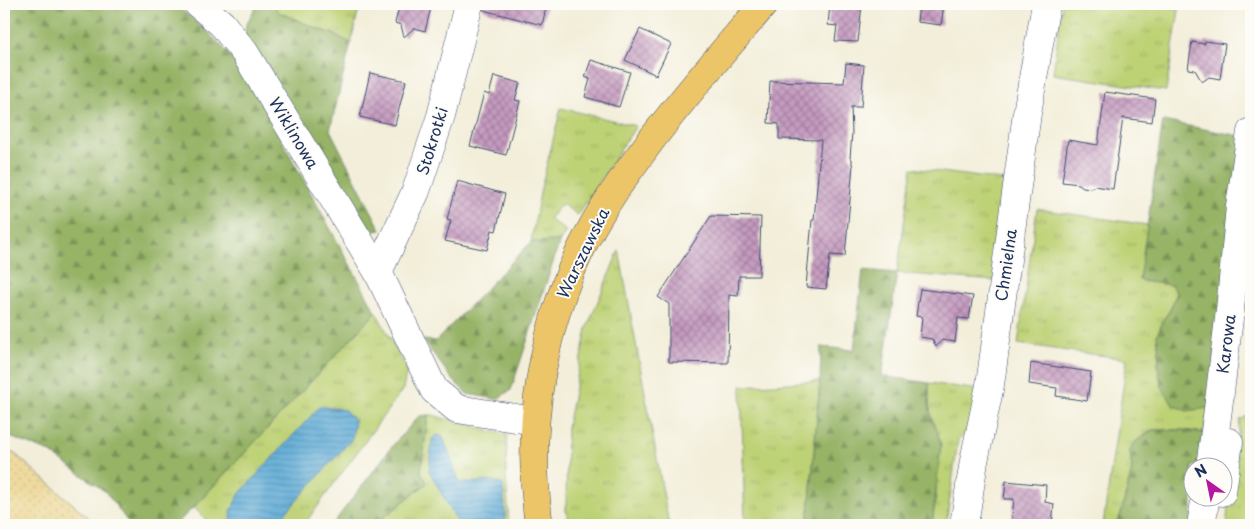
<svg xmlns="http://www.w3.org/2000/svg" width="1255" height="529" viewBox="0 0 1255 529" font-family="'Playpen Sans',sans-serif">
	<style>
		.grass { fill: url(#grass-tufts); stroke: #6c8069 }
		.forest { fill: url(#forest-firs); stroke: #587162 }
		.sand { fill: url(#sand-dots); stroke: #84847e }
		.water { fill: url(#water-rules); stroke: #3c6c9a }
		.building { fill: url(#building-cross-hatch) }
		.lines { fill: none; stroke-linecap: round; stroke-linejoin: round }
		.minor-casing { stroke: #3b4c70; stroke-width: 29 }
		.major-casing { stroke: #3b4c70; stroke-width: 29 }
		.minor { stroke: #fff; stroke-width: 28 }
		.major { stroke: #edc569; stroke-width: 28 }
		.labels { text-anchor: middle; stroke-width: 4; stroke-linejoin: round; paint-order: stroke }
		.street-label { font-size: 16px; fill: #1b2f5e; stroke: #fdfcf7 }
	</style>
	<defs>
		<pattern id="grass-tufts" width="24" height="20" patternUnits="userSpaceOnUse" patternTransform="scale(1.25)"><rect width="24" height="20" fill="#bdd174"/><path d="M3 7l-1-3M5 7V3M7 7l1-3M15 17l-1-3M17 17v-4M19 17l1-3" fill="none" stroke="#a2b467"/></pattern>
		<pattern id="forest-firs" width="22" height="20" patternUnits="userSpaceOnUse" patternTransform="scale(1.25)"><rect width="22" height="20" fill="#96b366"/><path d="M5 1l3.5 6h-7zM16 11l3.5 6h-7z" fill="#7a9257"/></pattern>
		<pattern id="sand-dots" width="8" height="8" patternUnits="userSpaceOnUse" patternTransform="scale(1.25)"><rect width="8" height="8" fill="#eeda9e"/><path d="M2 2h.1M6 6h.1" fill="none" stroke="#ccbb8a" stroke-width="1.8" stroke-linecap="round"/></pattern>
		<pattern id="water-rules" width="6" height="5" patternUnits="userSpaceOnUse" patternTransform="scale(1.25)"><rect width="6" height="5" fill="#5daad6"/><path d="M0 2.5h6" fill="none" stroke="#4c8bb1"/></pattern>
		<pattern id="building-cross-hatch" width="8" height="8" patternUnits="userSpaceOnUse" patternTransform="scale(1.25)"><rect width="8" height="8" fill="#c59abf"/><path d="M0 0l8 8M0 8l8-8" fill="none" stroke="#9f7e9e"/></pattern>
	</defs>
	<rect width="100%" height="100%" fill="#fdfcf7"/>
	<filter id="ink" filterUnits="userSpaceOnUse"><feTurbulence type="fractalNoise" baseFrequency=".02" numOctaves="2"/><feDisplacementMap in="SourceGraphic" scale="10" xChannelSelector="R" yChannelSelector="G"/><feConvolveMatrix kernelMatrix="1 2 1 2 8 2 1 2 1" color-interpolation-filters="sRGB"/></filter>
	<filter id="wash" filterUnits="userSpaceOnUse"><feTurbulence type="fractalNoise" baseFrequency=".0096" numOctaves="4" result="noise"/><feDisplacementMap in="SourceGraphic" scale="20" xChannelSelector="R" yChannelSelector="G"/><feGaussianBlur stdDeviation="1.12" result="paint"/><feColorMatrix in="noise" values="0 0 0 0 0 0 0 0 0 0 0 0 0 0 0 0 0 1.4 0 .05"/><feComposite in="paint" operator="in"/></filter>
	<g filter="url(#wash)">
		<rect width="100%" height="100%" fill="#f3eed9"/>
		<!-- grass -->
		<g class="grass">
			<path d="M272,4H360L351,43L331,33L318,29L288,16L279,12Z"/>
			<path d="M1062,4H1180L1166,91L1053,74Z"/>
			<path d="M561,108L636,126L578,215L562,204L549,219L566,231L560,241L531,242L541,188Z"/>
			<path d="M912,168L1010,181L995,281L897,273Z"/>
			<path d="M1037,209L1148,225L1140,280L1171,285L1177,293L1170,310L1163,320L1158,335L1159,353L1158,366L1208,408L1204,433L1183,430H1152L1134,443L1130,451L1132,470L1121,514L1115,525H1103L1127,359L1018,344Z"/>
			<path d="M619,250L669,525H569L566,510L567,427L587,328Z"/>
			<path d="M376,312L407,369L403,389L304,525H210L194,507Z"/>
			<path d="M820,381L808,525H745L741,386Z"/>
			<path d="M929,383L980,390L976,425L958,440L946,525H932L936,494V427C928,414 929,398 929,383Z"/>
			<path d="M1251,414V525H1226L1240,420Z"/>
			<path d="M428,415H432L507,435L506,473L509,525H374L427,483L421,472Z"/>
		</g>
		<!-- forest -->
		<g class="forest">
			<path d="M4,4H175L211,35L242,68L376,312L194,507L175,525H130L106,492L48,451L4,435Z"/>
			<path d="M258,4H272L279,12L288,16L318,29L331,33L351,43L330,130L381,230L365,232L244,38L246,24Z"/>
			<path d="M1163,121L1245,137L1208,408L1187,411L1173,405L1161,385L1158,366L1159,353L1157,335L1163,320L1170,310L1177,293L1171,285L1149,282L1139,280Z"/>
			<path d="M560,241L511,390L497,399L467,394L452,379L423,340L436,341L531,242Z"/>
			<path d="M863,270L897,273L882,376L929,383V405L932,421L936,427L941,445L932,525H808L820,381L821,347L854,350Z"/>
			<path d="M428,415L421,472L427,483L374,525H332L394,444L419,416Z"/>
			<path d="M1152,430H1183L1204,433L1200,466H1192V525H1115L1121,514L1132,470L1130,451L1134,443Z"/>
		</g>
		<!-- sand -->
		<path class="sand" d="M4,450L15,454L89,518L92,525H4Z"/>
		<!-- water -->
		<g class="water">
			<path d="M320,406L345,410L355,421L352,439L275,525H232L231,511L240,493Z"/>
			<path d="M439,435L443,437L460,483L495,481L503,485L506,525H459L429,471L432,439L435,436Z"/>
		</g>
		<g id="blocks">
			<!-- building -->
			<g class="building">
				<path d="M400,4H432L425,31L414,28L404,37L401,25L395,23Z"/>
				<path d="M484,4H547L542,25L483,10Z"/>
				<path d="M830,4H862L858,42L835,41L837,26L828,25Z"/>
				<path d="M919,4H944L941,25L917,22Z"/>
				<path d="M640,29L671,44L656,75L625,60Z"/>
				<path d="M1205,41L1225,44L1220,79L1209,77L1202,82L1195,70L1188,69L1192,42L1205,44Z"/>
				<path d="M591,60L630,72L619,107L585,97L590,79L585,77Z"/>
				<path d="M846,63L864,65L861,107H851L852,133L850,158L852,159V165H853L845,256L830,255L826,289L806,287L812,220H814L821,140L779,139V124L768,123L770,81L844,83Z"/>
				<path d="M370,73L406,81L395,125L360,117Z"/>
				<path d="M494,76L520,83L515,100L520,101L506,155L470,146L484,93L489,95Z"/>
				<path d="M1105,92L1155,99L1152,122L1123,118L1113,189L1095,186L1091,188L1083,187L1079,184L1062,182L1068,140L1098,145Z"/>
				<path d="M457,181L505,194L496,231L492,230L487,250L445,241L451,220L447,219Z"/>
				<path d="M711,216L761,217L759,276H739L738,296L729,295L728,363L669,362V304L658,297Z"/>
				<path d="M920,289L973,296L969,319L958,318L955,342L942,340L936,347L932,339L920,337L922,317L916,316Z"/>
				<path d="M1031,363L1091,372L1087,401L1056,396L1057,388L1029,384Z"/>
				<path d="M1006,481L1046,485L1045,502L1054,504L1052,525H1011L1014,499H1004Z"/>
			</g>
		</g>
	</g>
	<g filter="url(#ink)">
		<use href="#blocks" fill-opacity="0" stroke="#3b4c70" stroke-width="1"/>
		<g class="lines">
			<defs>
				<g id="minor">
					<path d="M198,4L222,24L245,53L378,272L434,390L457,409L535,421"/>
					<path d="M378,272L416,191L441,116L469,4"/>
					<path d="M1210,466L1217,417L1230,310L1240,206L1251,132"/>
					<path d="M1222,492L1229,442"/>
					<path d="M964,525L974,461L990,385L1027,113L1046,4"/>
					<path d="M1201,525L1206,496"/>
				</g>
				<path id="major" d="M539,525C525,427 542,323 588,235C604,204 625,175 646,147C683,97 724,51 764,4"/>
			</defs>
			<!-- minor casing -->
			<use href="#minor" class="minor-casing"/>
			<!-- major casing -->
			<use href="#major" class="major-casing"/>
			<!-- minor -->
			<use href="#minor" class="minor"/>
			<!-- major -->
			<use href="#major" class="major"/>
		</g>
	</g>
	<g class="labels">
		<!-- street labels -->
		<g class="street-label">
			<text transform="translate(294 133) rotate(59)" y="6">Wiklinowa</text>
			<text transform="translate(432 141) rotate(-73)" y="6">Stokrotki</text>
			<text transform="translate(583 253) rotate(-64)" y="6">Warszawska</text>
			<text transform="translate(1006 265) rotate(-82)" y="6">Chmielna</text>
			<text transform="translate(1226 344) rotate(-83)" y="6">Karowa</text>
		</g>
	</g>
	<!-- margin -->
	<rect width="1255" height="529" fill="none" stroke="#fdfcf7" stroke-width="20"/>
	<!-- north arrow -->
	<g transform="translate(1208 482) rotate(327)"><circle r="24" fill="#fdfcf7" stroke="#a3aaba"/>
	<path d="M0-4L9 19L0 12L-9 19Z" fill="#b5179e"/>
	<text y="-8" font-size="14" font-weight="bold" text-anchor="middle" fill="#1b2f5e">N</text>
	</g>
</svg>
